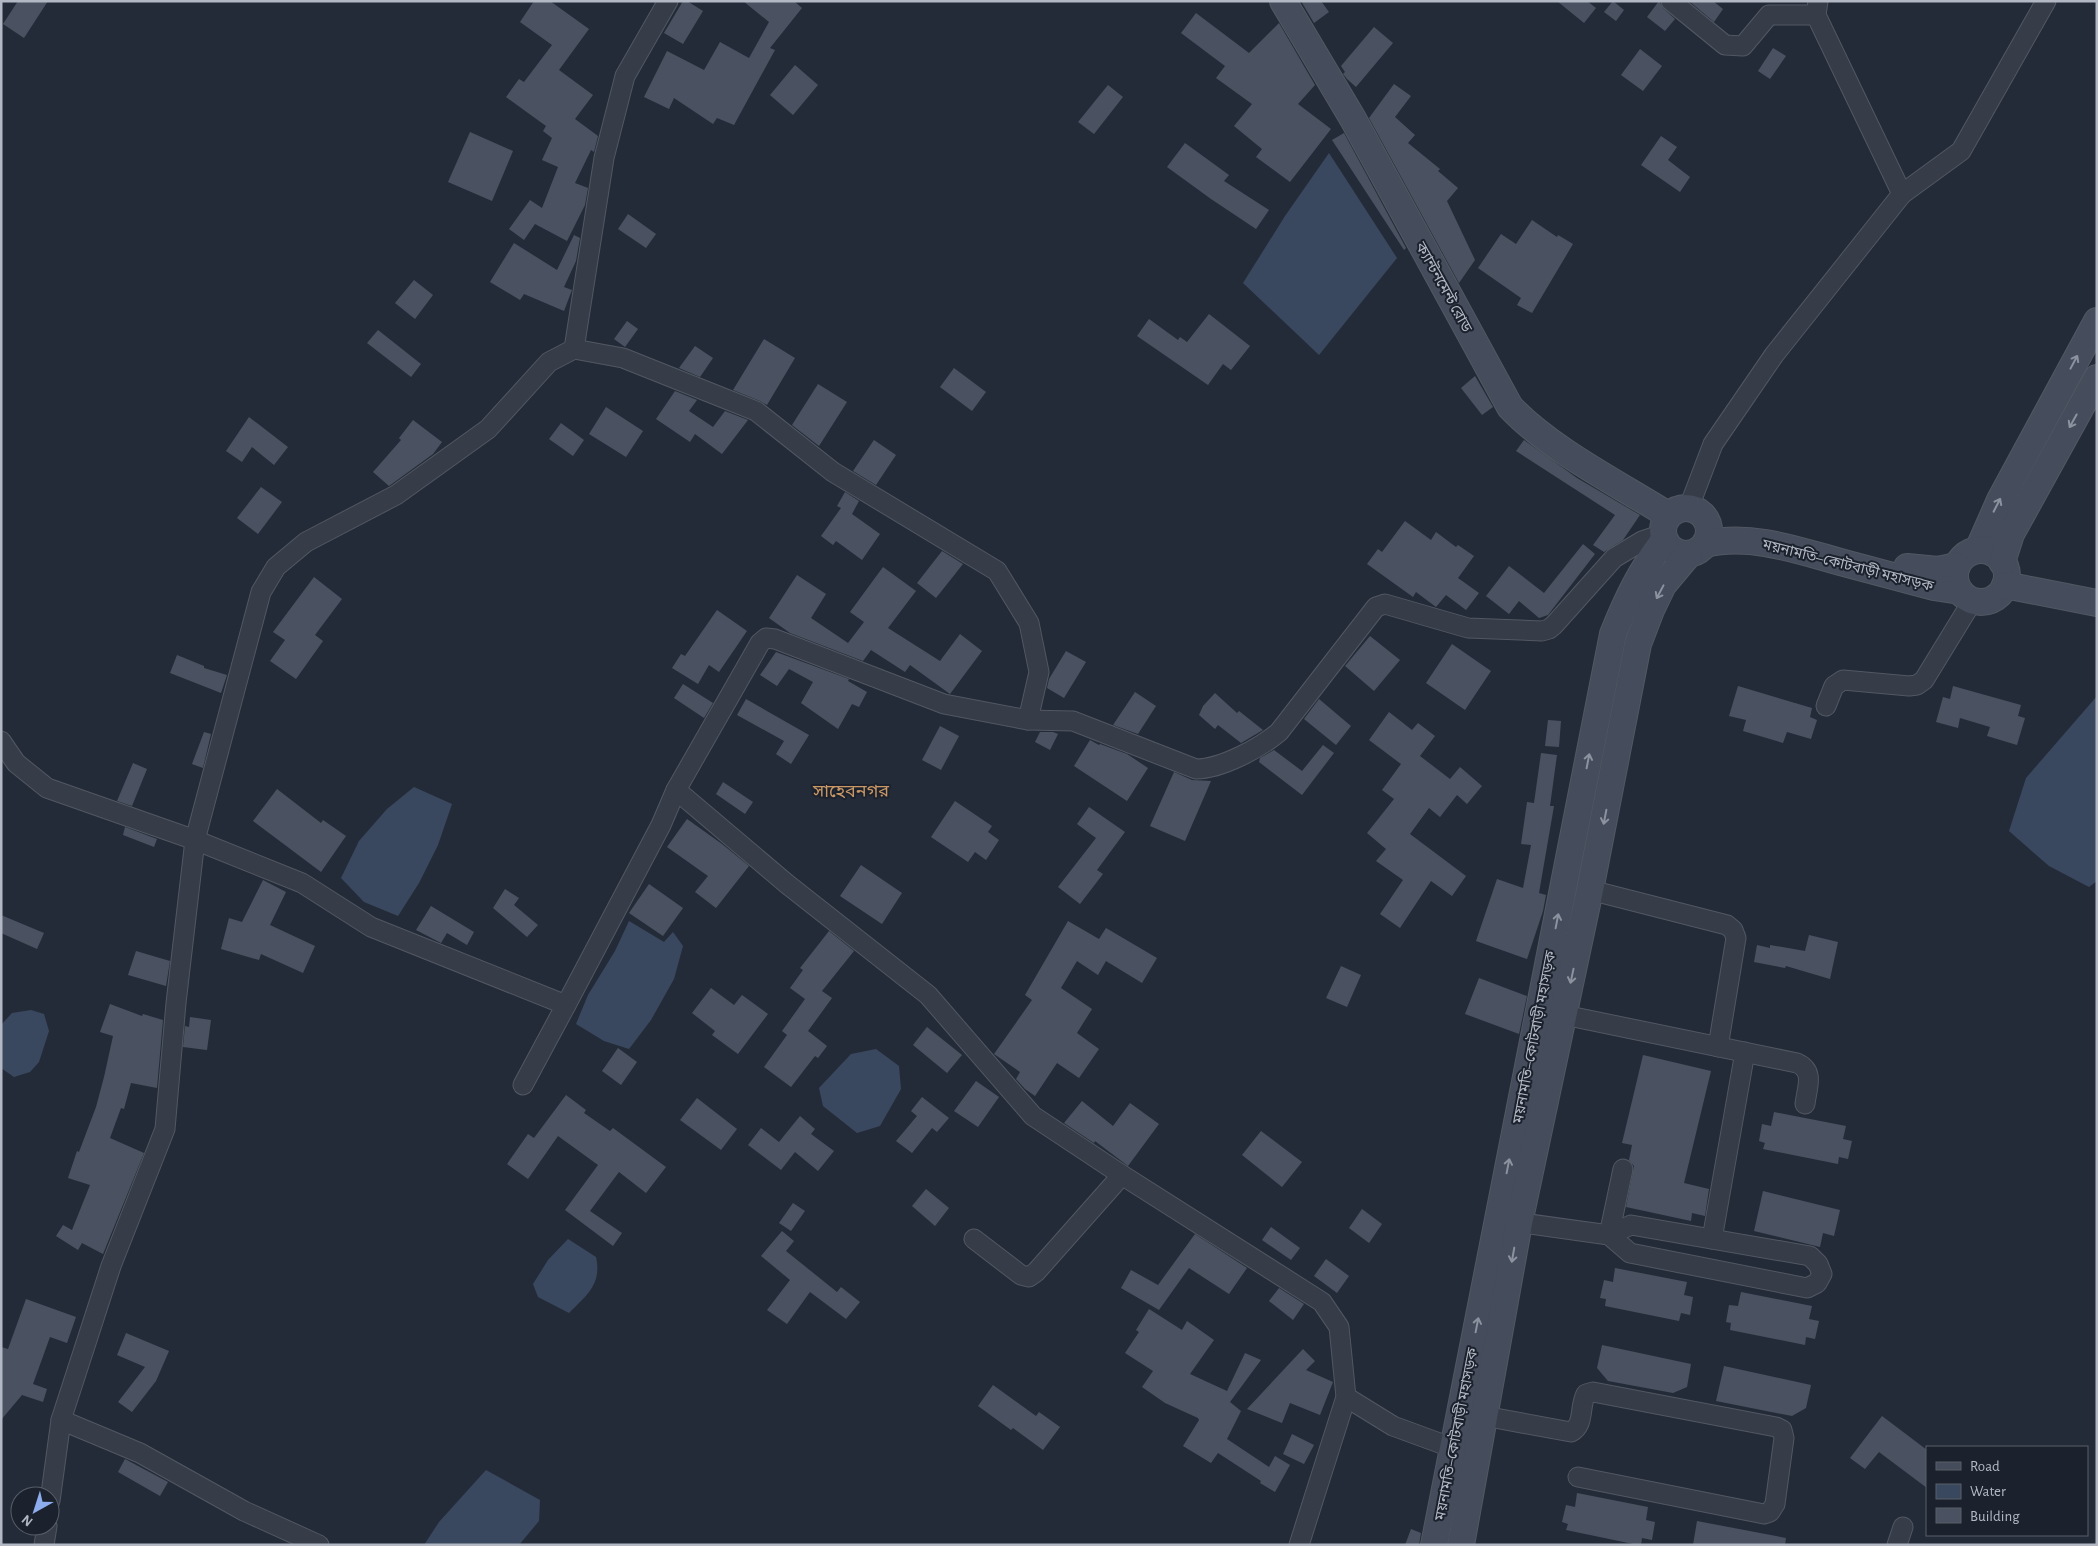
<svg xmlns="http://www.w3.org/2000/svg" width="2098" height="1546" viewBox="0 0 2098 1546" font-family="'Alegreya Sans','Noto Sans Bengali',sans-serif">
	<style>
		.water { fill: #3a485f }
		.building { fill: #4a5261 }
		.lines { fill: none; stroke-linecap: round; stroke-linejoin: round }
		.minor-casing { stroke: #525863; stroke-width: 21 }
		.secondary-casing { stroke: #525863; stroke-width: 28 }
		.minor { stroke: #373d48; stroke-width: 19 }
		.secondary { stroke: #454c5b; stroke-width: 26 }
		.oneway { stroke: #8c929f }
		.labels { text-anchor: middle; stroke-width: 4; stroke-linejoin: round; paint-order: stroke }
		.street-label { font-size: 15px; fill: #b2b8c4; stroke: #1c222d }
		.quarter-label { font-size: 18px; fill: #ca9867; stroke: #1c222d }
	</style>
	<rect width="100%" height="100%" fill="#242b38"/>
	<!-- water -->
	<g class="water">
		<path d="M1329,153L1397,258L1319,355L1243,283L1285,216Z"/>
		<path d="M2097,696V881L2089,887L2049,866L2009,831L2026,778Z"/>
		<path d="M414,787L452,804L438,845L419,883L398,916L364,902L341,878L359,841L387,809Z"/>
		<path d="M629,921L664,942L673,932L683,946L674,979L651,1020L629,1049L604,1041L576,1024L588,995L615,951Z"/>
		<path d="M31,1010L44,1014L49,1031L39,1062L30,1072L14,1077L1,1068V1025L12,1013Z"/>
		<path d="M876,1049L899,1066L901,1089L880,1126L857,1133L823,1106L819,1088L851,1054Z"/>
		<path d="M568,1239L596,1257C602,1284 587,1295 569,1313L538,1297L533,1284L548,1260Z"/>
		<path d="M486,1470L540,1500L539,1521L519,1545H424L439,1522Z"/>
	</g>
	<!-- building -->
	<g class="building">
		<path d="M18,1H48L24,38L3,24Z"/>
		<path d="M534,1H550L589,29L559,70L593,95L575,119L598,136L594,152L591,150L575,183L588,188L585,205L567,241L535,224L524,240L509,229L530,200L542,208L558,167L542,160L552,138L543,131L546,126L506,97L519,79L524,82L552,45L520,22Z"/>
		<path d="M683,1H687L703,11L683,44L664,33Z"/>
		<path d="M743,1H794L802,8L770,48L775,50L734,125L717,118L713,124L674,98L669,109L644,97L667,51L704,70L720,42L749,58L769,22Z"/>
		<path d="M1301,1H1321L1329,12L1314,23Z"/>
		<path d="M1557,1H1587L1596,8L1584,23Z"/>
		<path d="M1613,1L1624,10L1616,21L1604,12Z"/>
		<path d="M1659,1L1664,9L1675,19L1665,31L1647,17Z"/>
		<path d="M1689,1H1713L1723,9L1714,22Z"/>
		<path d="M1196,13L1249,53L1279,23L1315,85L1298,104L1331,129L1290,182L1256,157L1262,149L1234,126L1252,104L1216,78L1225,66L1181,33Z"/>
		<path d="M1374,27L1393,43L1356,87L1347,79L1343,74L1345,72L1341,66Z"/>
		<path d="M1773,48L1786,56L1770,79L1758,71Z"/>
		<path d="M1640,49L1662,66L1643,91L1621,75Z"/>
		<path d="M795,65L818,85L793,115L770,95Z"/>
		<path d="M1394,84L1411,96L1395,117L1415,135L1408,143L1440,169L1438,171L1458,188L1447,201L1475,260L1459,283L1369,118Z"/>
		<path d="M1108,85L1123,97L1094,134L1078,122Z"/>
		<path d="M470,132L513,151L492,201L448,182Z"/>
		<path d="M1344,133L1406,248L1404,250L1332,140Z"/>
		<path d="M1661,136L1677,147L1668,160L1690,177L1680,192L1641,165Z"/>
		<path d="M1185,143L1229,175L1224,181L1269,210L1256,229L1211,199L1167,167Z"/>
		<path d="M628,214L656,234L646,248L618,229Z"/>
		<path d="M1532,220L1557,237L1558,235L1573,244L1532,313L1517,305L1521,298L1478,268L1501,234L1516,244Z"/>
		<path d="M574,235L580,238L576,261L564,287L572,290L564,311L524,294L520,300L490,282L514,243L557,270Z"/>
		<path d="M414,280L433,295L415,319L395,303Z"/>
		<path d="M1209,314L1250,346L1231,370L1223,364L1208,385L1137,336L1149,319L1178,340L1180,337L1187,342Z"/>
		<path d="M627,321L638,329L625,347L614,339Z"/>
		<path d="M378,330L421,364L411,377L367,343Z"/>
		<path d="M764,339L795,358L767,405L760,401L733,390Z"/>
		<path d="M695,346L713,358L700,377L679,368Z"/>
		<path d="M954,368L986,392L972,411L940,387Z"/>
		<path d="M1475,376L1493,407L1482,415L1461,388Z"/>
		<path d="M818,384L847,402L819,446L792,425Z"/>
		<path d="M675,391L697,400L689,411L713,427L725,411L748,420L722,454L695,434L690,442L656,419Z"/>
		<path d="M606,407L643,431L626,457L589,434Z"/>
		<path d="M249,417L288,447L274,465L252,447L242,462L226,451Z"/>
		<path d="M413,420L442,442L433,454L389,486L373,472L401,440L399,438Z"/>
		<path d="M561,423L584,440L573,456L549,439Z"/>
		<path d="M874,440L896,455L876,485L853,471Z"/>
		<path d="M1524,440L1577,478L1640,515L1623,540L1604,552L1593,545L1615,515L1516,451Z"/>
		<path d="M261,487L282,502L258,534L237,518Z"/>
		<path d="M845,492L859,501L852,514L880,534L862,560L836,541L833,545L821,536L841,508L837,506Z"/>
		<path d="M1405,521L1431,540L1436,532L1456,547L1458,545L1474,556L1458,578L1479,593L1466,610L1446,595L1436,607L1416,592L1413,597L1367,564L1378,549L1382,552Z"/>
		<path d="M1583,544L1595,554L1548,615L1539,618L1519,601L1509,614L1486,596L1509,566L1544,593Z"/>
		<path d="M942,551L963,564L936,598L917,583Z"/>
		<path d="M883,567L916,591L888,628L940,661L960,634L982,651L950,694L910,665L905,672L871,650L863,661L790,633L769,618L797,575L826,594L811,618L848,643L864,622L850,612Z"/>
		<path d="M314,577L342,599L315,635L323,641L296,679L270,661L285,640L273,632Z"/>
		<path d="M717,610L747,631L719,672L709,665L698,684L672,668L681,654L685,656Z"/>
		<path d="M1370,636L1400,660L1374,691L1345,666Z"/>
		<path d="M1452,644L1491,671L1465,710L1426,683Z"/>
		<path d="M1066,651L1086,662L1064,698L1047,688L1049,679Z"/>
		<path d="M776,652L849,679L848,681L867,692L859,707L852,704L838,729L801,703L813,682L789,669L777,686L760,675Z"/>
		<path d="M177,655L204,666V668L227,675L221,693L170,673Z"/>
		<path d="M683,684L713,703L704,718L674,698Z"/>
		<path d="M1738,686L1812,708L1810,717L1817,720L1811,739L1787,732L1783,743L1743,731L1746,720L1729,716Z"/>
		<path d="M1953,686L2021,705L2018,716L2025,718L2017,745L1987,736L1990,727L1960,718L1958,728L1936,722L1943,697L1950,699Z"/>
		<path d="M1135,692L1156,706L1138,734L1113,725Z"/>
		<path d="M1215,693L1237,713L1239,711L1263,730L1241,743L1218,725L1215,729L1199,715L1203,706Z"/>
		<path d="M746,699L809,735L791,764L776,754L784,741L737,715Z"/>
		<path d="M1319,699L1351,726L1336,745L1304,719Z"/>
		<path d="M1389,712L1412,730L1418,723L1435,736L1420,756L1450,779L1460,767L1482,786L1467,804L1457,795L1440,817L1429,808L1410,834L1466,876L1452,896L1431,881L1400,928L1380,914L1403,880L1376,861L1386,849L1367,833L1394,799L1382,790L1401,764L1369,740Z"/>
		<path d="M1548,720L1561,721L1559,747L1545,746Z"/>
		<path d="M940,726L959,736L941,770L922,760Z"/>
		<path d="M204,732L211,734L203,768L192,764Z"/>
		<path d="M1040,732H1053L1058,734L1050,750L1035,742Z"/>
		<path d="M1090,740L1099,745L1100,744L1127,754L1148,768L1127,801L1074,766Z"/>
		<path d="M1323,745L1334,753L1302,795L1259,762L1260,758L1274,750L1302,771Z"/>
		<path d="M1541,753L1557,755L1550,806H1554L1539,893L1546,895L1543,911L1527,959L1476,941L1497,879L1523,888L1531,845L1521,844L1527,802L1534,803Z"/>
		<path d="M133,763L147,769L132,806L117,801Z"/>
		<path d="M1174,772L1192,780L1211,781L1185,841L1150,826Z"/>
		<path d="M723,782L753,802L745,814L716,794Z"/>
		<path d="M277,789L321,823L323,820L346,836L321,872L253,821Z"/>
		<path d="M955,801L992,826L988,832L999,840L986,860L975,852L968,862L931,837Z"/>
		<path d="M1089,807L1125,832L1097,870L1103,874L1080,904L1058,887L1096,838L1077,824Z"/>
		<path d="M687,819L722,844L749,866L716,908L695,892L708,876L667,847Z"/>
		<path d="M125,827L157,839L154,847L123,835Z"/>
		<path d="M861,865L902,893L882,924L840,896Z"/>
		<path d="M263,880L286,892L270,925L315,946L303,973L261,954L259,960L221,949L229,918L242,922Z"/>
		<path d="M649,884L683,908L663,936L629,913Z"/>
		<path d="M505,889L519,898L514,905L538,925L527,937L493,908Z"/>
		<path d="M431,906L474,932L467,945L447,933L441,943L416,930Z"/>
		<path d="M1,915L44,933L37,949L1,933Z"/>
		<path d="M1068,921L1099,939L1106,928L1157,958L1142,983L1106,961L1098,975L1077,961L1061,988L1092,1009L1077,1033L1099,1049L1079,1078L1057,1063L1035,1096L1025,1089L1016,1079L1020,1072L994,1054L1032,1000L1025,995Z"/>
		<path d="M829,931L854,951L822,991L832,998L808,1031L827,1046L818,1058L815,1056L791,1087L764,1067L787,1035L782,1031L805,999L790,988L803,970L800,968Z"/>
		<path d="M1809,935L1838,942L1830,979L1786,966L1785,968L1754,962L1757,945L1770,948V945L1805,951Z"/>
		<path d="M136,951L170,961L166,986L128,975Z"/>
		<path d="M1341,966L1361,975L1347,1007L1326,998Z"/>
		<path d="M1479,978L1527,996L1519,1034L1465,1014Z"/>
		<path d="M711,988L734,1005L742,995L768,1014L738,1054L712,1035L715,1031L692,1013Z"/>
		<path d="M110,1004L142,1016L143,1014L163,1020L157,1088L131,1083L124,1109L121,1108L110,1138L144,1153L103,1254L82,1243L78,1250L56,1236L63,1225L72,1230L90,1185L68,1178L77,1151L79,1152L96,1107L104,1077L113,1036L100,1032Z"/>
		<path d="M190,1017L211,1020L207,1050L183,1047L185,1026L189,1027Z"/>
		<path d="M927,1027L962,1055L947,1073L913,1045Z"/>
		<path d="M618,1048L637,1062L621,1085L602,1071Z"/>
		<path d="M1643,1055L1711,1071L1684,1183L1709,1189L1705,1216L1692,1213L1691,1221L1626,1207L1634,1166L1629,1160L1632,1145L1622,1143Z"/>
		<path d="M976,1081L999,1097L978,1127L954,1111Z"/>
		<path d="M566,1095L586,1110L584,1113L610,1131L613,1128L666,1167L646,1193L619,1172L590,1211L622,1233L613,1246L565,1210L598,1165L558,1136L528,1179L507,1164L528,1134L534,1138Z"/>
		<path d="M922,1097L949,1118L937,1132L932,1128L912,1153L896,1141L917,1116L911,1111Z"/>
		<path d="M697,1098L737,1129L721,1150L680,1120Z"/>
		<path d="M1082,1101L1113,1126L1130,1103L1159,1124L1128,1166L1095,1141L1094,1143L1064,1123Z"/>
		<path d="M1774,1112L1846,1126L1843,1139L1852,1141L1848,1159L1839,1157L1838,1164L1763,1149L1765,1143L1759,1141L1762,1124L1771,1126Z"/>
		<path d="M800,1116L815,1129L811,1134L834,1151L818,1171L795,1152L781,1170L748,1145L761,1128L779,1142Z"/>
		<path d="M1261,1131L1302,1162L1282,1187L1242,1155Z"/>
		<path d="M926,1189L949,1208L935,1226L912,1206Z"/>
		<path d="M1763,1191L1840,1210L1834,1236L1823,1233L1820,1247L1754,1231Z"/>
		<path d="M793,1203L805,1211L791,1231L779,1223Z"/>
		<path d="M1362,1209L1382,1224L1369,1243L1349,1228Z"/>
		<path d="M1271,1227L1300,1248L1291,1260L1262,1240Z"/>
		<path d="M782,1231L794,1241L786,1251L837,1292L841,1287L860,1302L846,1319L810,1292L787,1324L767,1310L790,1280L761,1256Z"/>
		<path d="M1195,1234L1247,1268L1229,1294L1189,1268L1159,1310L1121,1288L1131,1270L1158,1285Z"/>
		<path d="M1326,1259L1349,1276L1337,1293L1314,1276Z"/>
		<path d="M1615,1268L1687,1282L1684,1295L1693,1297L1690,1315L1681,1313L1679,1321L1605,1306L1606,1299L1600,1298L1604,1280L1613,1282Z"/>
		<path d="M1279,1288L1304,1304L1293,1320L1269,1301Z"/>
		<path d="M1741,1292L1812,1306L1809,1319L1819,1321L1815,1339L1806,1337L1805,1345L1730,1330L1731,1323L1726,1322L1729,1305L1738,1306Z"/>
		<path d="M26,1299L76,1317L67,1343L50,1337L33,1384L47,1389L43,1402L22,1395L1,1420V1347L8,1349Z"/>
		<path d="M1149,1309L1182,1330L1187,1321L1214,1340L1190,1374L1227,1391L1245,1353L1261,1360L1230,1402L1241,1411L1227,1439L1269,1467L1275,1456L1290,1465L1275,1492L1260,1483L1261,1481L1218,1453L1211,1463L1183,1446L1199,1420L1198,1418L1165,1403L1142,1387L1153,1371L1125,1353L1139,1332L1136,1330Z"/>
		<path d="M126,1333L169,1351L156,1381L132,1412L118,1402L145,1367L117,1355Z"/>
		<path d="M1602,1345L1691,1364L1687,1387L1673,1393L1608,1381L1597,1368Z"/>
		<path d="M1303,1349L1315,1361L1306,1370L1333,1382L1320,1415L1290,1403L1282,1423L1247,1409Z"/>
		<path d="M1724,1366L1811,1385L1806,1408L1792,1416L1716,1401Z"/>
		<path d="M993,1385L1036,1416L1039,1412L1060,1427L1043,1450L1013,1428L1011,1430L978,1406Z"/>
		<path d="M1882,1416L1927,1450V1488L1879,1452L1865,1469L1850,1458Z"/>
		<path d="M1292,1434L1314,1445L1304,1464L1283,1454Z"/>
		<path d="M125,1459L168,1482L160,1496L118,1472Z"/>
		<path d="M1577,1493L1648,1507L1646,1520L1655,1522L1652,1540L1642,1538L1641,1545H1638L1566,1530L1568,1524L1562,1522L1566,1505L1575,1507Z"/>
		<path d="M1697,1521L1786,1538L1785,1545H1693Z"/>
		<path d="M1411,1529L1421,1533L1419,1545H1405Z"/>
	</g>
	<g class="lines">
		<defs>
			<g id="minor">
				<path d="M1671,1L1725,45L1743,46L1769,15H1816"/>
				<path d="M1902,194L1961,151L2046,1"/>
				<path d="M574,349L604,158L625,76L668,1"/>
				<path d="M1689,507L1713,444L1774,355L1902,194L1816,15L1818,1"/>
				<path d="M1826,706L1834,686L1843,680L1909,686L1917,685L1924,680L1973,600"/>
				<path d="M1,741L16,763L47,788L195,840L302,883L371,927L566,1005L661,825L676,790L787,884L928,995L1033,1116L1122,1175L1322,1302L1339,1327L1346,1397L1299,1545"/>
				<path d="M676,790L760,643L766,638L775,639L944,704L1028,720L1073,721L1196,769C1221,769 1260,748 1279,732L1376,607L1385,604L1468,628L1542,631L1549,629L1554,625L1614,558L1642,541L1663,534"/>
				<path d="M1590,890L1727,925L1733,930L1736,938L1718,1047"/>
				<path d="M1564,1015L1797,1063C1815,1071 1807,1087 1805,1104"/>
				<path d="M523,1085L566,1005"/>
				<path d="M1508,1221L1609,1235L1630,1253L1807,1288L1817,1283L1822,1274L1818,1264L1810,1256L1631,1225L1609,1235"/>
				<path d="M1609,1235L1623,1169"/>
				<path d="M974,1239L1021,1275L1029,1277L1036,1272L1122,1175"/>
				<path d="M1712,1239L1745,1052"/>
				<path d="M1346,1397L1393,1426L1453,1448"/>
				<path d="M1484,1416L1571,1432C1585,1425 1579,1406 1586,1394L1593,1392L1776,1427L1782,1430L1784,1438L1775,1504L1770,1512L1764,1514L1578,1477"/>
				<path d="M61,1420L140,1453L244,1511L319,1545"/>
				<path d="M50,1501L61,1420L111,1266L165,1129L176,1003L195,840L261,592L276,567L306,542L396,495L488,429L549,362L574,349L623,358L756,411L833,472L997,571L1029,623L1039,672L1028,720"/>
				<path d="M44,1545L47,1526"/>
				<path d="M1897,1545L1903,1527"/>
			</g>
			<g id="secondary">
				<path d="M1283,1L1353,119L1510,407C1551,450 1617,483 1668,515"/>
				<circle cx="1686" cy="531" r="23"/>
				<path d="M1705,544C1752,533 1800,551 1844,563C1874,571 1904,579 1934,587L1960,591"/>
				<path d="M1978,550L2000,500L2097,321"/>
				<circle cx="1981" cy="576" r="26"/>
				<path d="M2002,562L2011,534L2097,378"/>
				<path d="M1907,567L1938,570L1957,566"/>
				<path d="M2005,585L2097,603"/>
				<path d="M1434,1545L1613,634C1628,597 1640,572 1664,540"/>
				<path d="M1461,1545L1519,1223L1590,890L1638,644L1651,610L1663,585L1689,554"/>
			</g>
		</defs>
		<!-- minor casing -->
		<use href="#minor" class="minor-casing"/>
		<!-- secondary casing -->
		<use href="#secondary" class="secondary-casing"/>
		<!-- minor -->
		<use href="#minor" class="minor"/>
		<!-- secondary -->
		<use href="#secondary" class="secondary"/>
	</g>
	<!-- one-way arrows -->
	<defs><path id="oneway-shaft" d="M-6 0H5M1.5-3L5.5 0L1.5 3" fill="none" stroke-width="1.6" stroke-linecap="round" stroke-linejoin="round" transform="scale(1.25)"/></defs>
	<g class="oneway">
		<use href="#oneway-shaft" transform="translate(2074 362) rotate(-62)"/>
		<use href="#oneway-shaft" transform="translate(2073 421) rotate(119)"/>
		<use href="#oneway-shaft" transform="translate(1997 505) rotate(-63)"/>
		<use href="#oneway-shaft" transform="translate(1660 592) rotate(118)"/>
		<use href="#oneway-shaft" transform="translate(1588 761) rotate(-79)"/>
		<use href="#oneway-shaft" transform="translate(1605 817) rotate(101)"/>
		<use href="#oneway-shaft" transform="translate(1557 921) rotate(-79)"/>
		<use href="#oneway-shaft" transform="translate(1572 976) rotate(102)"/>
		<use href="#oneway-shaft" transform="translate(1508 1166) rotate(-79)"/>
		<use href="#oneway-shaft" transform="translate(1513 1255) rotate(100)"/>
		<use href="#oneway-shaft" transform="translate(1477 1325) rotate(-79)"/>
	</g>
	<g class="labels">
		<!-- street labels -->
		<g class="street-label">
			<text transform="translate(1444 287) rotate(61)" y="5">ক্যান্টনমেন্ট রোড</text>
			<text transform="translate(1848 565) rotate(14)" y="5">ময়নামতি–কোটবাড়ী মহাসড়ক</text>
			<text transform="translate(1534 1037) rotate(-79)" y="5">ময়নামতি–কোটবাড়ী মহাসড়ক</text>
			<text transform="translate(1456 1434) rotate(-79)" y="5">ময়নামতি–কোটবাড়ী মহাসড়ক</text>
		</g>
		<!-- quarter labels -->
		<g class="quarter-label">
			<text x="851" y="797">সাহেবনগর</text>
		</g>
	</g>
	<!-- border -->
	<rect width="2098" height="1546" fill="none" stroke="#b2b8c4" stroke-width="5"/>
	<!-- legend -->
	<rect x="1926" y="1446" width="162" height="90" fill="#1c222d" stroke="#585e69"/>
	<rect x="1936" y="1462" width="25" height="8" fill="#454c5b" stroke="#585e69"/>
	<text x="1970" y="1471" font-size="15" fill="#b2b8c4">Road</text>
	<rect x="1936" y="1484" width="25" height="15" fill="#3a485f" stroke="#585e69"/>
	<text x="1970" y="1496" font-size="15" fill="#b2b8c4">Water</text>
	<rect x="1936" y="1508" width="25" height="15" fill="#4a5261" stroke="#585e69"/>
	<text x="1970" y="1521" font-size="15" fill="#b2b8c4">Building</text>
	<!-- north arrow -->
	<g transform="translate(35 1511) rotate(219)"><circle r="24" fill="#1c222d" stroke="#585e69"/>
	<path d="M0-4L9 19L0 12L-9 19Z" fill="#8dadee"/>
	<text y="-8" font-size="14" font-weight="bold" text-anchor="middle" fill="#b2b8c4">N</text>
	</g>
</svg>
